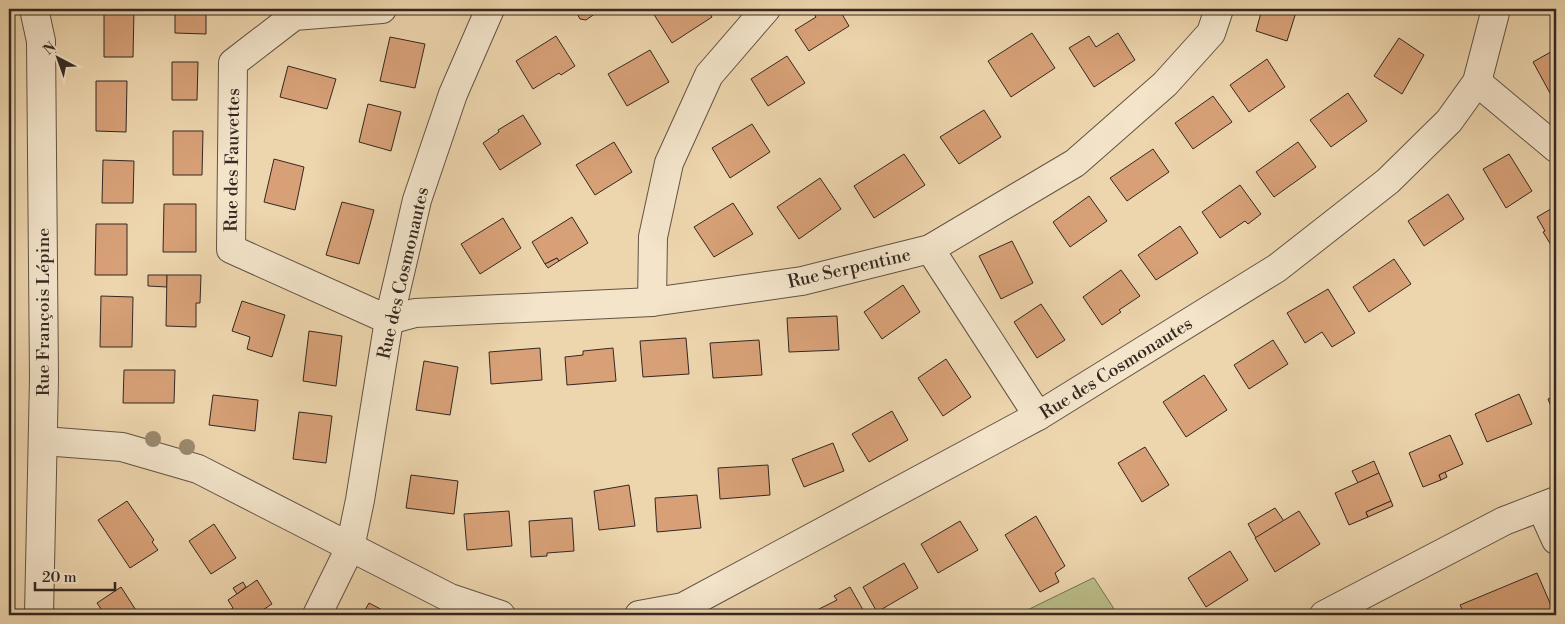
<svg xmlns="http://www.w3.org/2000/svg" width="1565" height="624" viewBox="0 0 1565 624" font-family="'Libre Bodoni',serif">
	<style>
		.green { fill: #babd88; stroke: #777255 }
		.building { fill: #d7a077; stroke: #342822 }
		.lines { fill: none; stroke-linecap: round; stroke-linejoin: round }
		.minor-casing { stroke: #625345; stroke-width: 30 }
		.minor { stroke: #f3e4ca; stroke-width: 28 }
		.tree { fill: #9a8a6f }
		.labels { text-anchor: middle; stroke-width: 4.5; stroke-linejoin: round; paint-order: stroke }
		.street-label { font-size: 18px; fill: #342822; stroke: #f3e4ca }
	</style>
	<rect width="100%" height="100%" fill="#edd5ad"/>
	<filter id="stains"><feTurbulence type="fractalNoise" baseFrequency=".004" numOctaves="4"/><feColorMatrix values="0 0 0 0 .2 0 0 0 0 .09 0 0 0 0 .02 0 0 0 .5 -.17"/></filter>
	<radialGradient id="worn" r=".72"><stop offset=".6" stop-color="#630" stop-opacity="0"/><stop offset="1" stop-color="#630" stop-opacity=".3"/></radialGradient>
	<!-- green -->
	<path class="green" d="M1094,578L1118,615H1017L1093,578Z"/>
	<!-- building -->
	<g class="building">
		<path d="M104,9H134L133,57H104Z"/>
		<path d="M175,9H206V34L175,33Z"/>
		<path d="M569,9H580L572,14Z"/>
		<path d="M580,9H598L596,13L586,20L580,19L576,12Z"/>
		<path d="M660,9H707L712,17L672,43L653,13Z"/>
		<path d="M816,9H839L849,26L809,51L795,30L816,17L812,11Z"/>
		<path d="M1127,9H1138L1131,14Z"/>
		<path d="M1262,9H1297L1287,41L1256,31Z"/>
		<path d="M1032,33L1055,68L1011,97L988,61Z"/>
		<path d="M1118,33L1135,60L1094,87L1069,48L1089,36L1096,47Z"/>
		<path d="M556,36L575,66L561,75L559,73L533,89L516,61Z"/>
		<path d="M390,37L425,44L415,88L380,81Z"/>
		<path d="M1399,38L1424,55L1402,94L1374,76Z"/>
		<path d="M1556,49V90L1550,93L1533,62Z"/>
		<path d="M650,50L669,82L627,106L608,74Z"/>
		<path d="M787,56L805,83L768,106L751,79Z"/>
		<path d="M1267,59L1285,87L1249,112L1230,85Z"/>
		<path d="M172,62H198L197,100H172Z"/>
		<path d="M288,66L336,79L327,109L280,97Z"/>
		<path d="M96,81H127L126,132L96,131Z"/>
		<path d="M1348,93L1367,121L1331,147L1310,120Z"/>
		<path d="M1213,96L1232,122L1193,149L1175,123Z"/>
		<path d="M368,104L401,112L391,151L359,142Z"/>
		<path d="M984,110L1001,137L959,164L940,137Z"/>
		<path d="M523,115L541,144L500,170L483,143L499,132L498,130Z"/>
		<path d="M752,124L770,152L730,178L712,148Z"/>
		<path d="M173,131H203L202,175H173Z"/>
		<path d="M614,142L632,172L595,195L576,165Z"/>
		<path d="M1298,142L1316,167L1274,197L1256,172Z"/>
		<path d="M1153,149L1169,172L1127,201L1110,178Z"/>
		<path d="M904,154L925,185L874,218L854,186Z"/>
		<path d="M1509,154L1532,191L1506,208L1483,169Z"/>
		<path d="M274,159L304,167L295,210L264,202Z"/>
		<path d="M103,160L134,161L133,203H102Z"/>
		<path d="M820,178L841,209L799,239L777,207Z"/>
		<path d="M1240,185L1261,214L1248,224L1245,221L1220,238L1202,212Z"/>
		<path d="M1448,194L1464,219L1424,246L1408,221Z"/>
		<path d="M1089,196L1107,221L1070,247L1053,222Z"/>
		<path d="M342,202L374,210L359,264L326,255Z"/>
		<path d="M733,203L753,234L714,257L694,227Z"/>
		<path d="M164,204H196V252H163Z"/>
		<path d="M1556,206V253L1543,232L1545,231L1537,217Z"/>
		<path d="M572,217L588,243L559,261L557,258L545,264L532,242Z"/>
		<path d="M503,218L521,248L480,274L461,244Z"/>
		<path d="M96,224H127V275H95Z"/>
		<path d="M1180,226L1198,253L1156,280L1138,255Z"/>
		<path d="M1012,241L1033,283L1001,299L979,256Z"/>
		<path d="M557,258L559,261L548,268L545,264Z"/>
		<path d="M1394,259L1411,284L1369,312L1353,287Z"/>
		<path d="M1121,270L1140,296L1119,310L1121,312L1102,325L1083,297Z"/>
		<path d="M148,275H167V287L148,286Z"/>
		<path d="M167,275H201L200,303H196V327L166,326Z"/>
		<path d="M903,285L920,312L882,339L864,312Z"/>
		<path d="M1328,289L1355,333L1332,347L1322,332L1305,343L1287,313Z"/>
		<path d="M101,296L133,297L132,347H100Z"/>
		<path d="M242,301L285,315L272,357L247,349L250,337L232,331Z"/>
		<path d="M1041,304L1065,340L1037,358L1014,322Z"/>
		<path d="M837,316L839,350L789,352L787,318Z"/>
		<path d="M309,331L342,336L336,386L303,381Z"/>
		<path d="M686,338L689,374L643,377L640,341Z"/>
		<path d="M759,340L762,375L713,378L710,343Z"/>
		<path d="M1273,340L1288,364L1249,389L1234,365Z"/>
		<path d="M540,348L542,380L491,384L489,352Z"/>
		<path d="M613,348L616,381L567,385L565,357L583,355V351Z"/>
		<path d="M946,359L971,397L943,416L918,378Z"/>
		<path d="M424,361L458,367L450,415L416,410Z"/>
		<path d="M124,370H175L174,403H123Z"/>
		<path d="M1204,375L1227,410L1186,437L1163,402Z"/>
		<path d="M1519,394L1532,424L1487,442L1475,414Z"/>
		<path d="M213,395L258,400L255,431L209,425Z"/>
		<path d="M1556,395V418L1548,399Z"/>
		<path d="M892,411L908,440L869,462L852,434Z"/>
		<path d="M299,412L332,416L326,463L293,459Z"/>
		<path d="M1450,435L1463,464L1439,475L1441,480L1423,487L1409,453Z"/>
		<path d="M833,443L844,471L804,487L792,459Z"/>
		<path d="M1145,447L1169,485L1142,502L1118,463Z"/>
		<path d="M1374,461L1379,473L1358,483L1352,471Z"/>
		<path d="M768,465L770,495L720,499L718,468Z"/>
		<path d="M1445,472L1447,477L1441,480L1439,475Z"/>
		<path d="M1379,473L1391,501L1366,512L1368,517L1349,525L1335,493Z"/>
		<path d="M411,475L458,481L454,514L406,508Z"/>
		<path d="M629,485L635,526L599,530L594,491Z"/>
		<path d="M697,495L701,528L657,532L655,498Z"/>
		<path d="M127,501L154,540L152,542L158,550L130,568L98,520Z"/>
		<path d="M1391,501L1393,506L1368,517L1366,512Z"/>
		<path d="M1275,508L1284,521L1256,538L1248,524Z"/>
		<path d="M509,511L512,546L467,550L464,514Z"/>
		<path d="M1299,511L1320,544L1275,572L1255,538Z"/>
		<path d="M1036,516L1065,566L1055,573L1059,582L1040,592L1005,535Z"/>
		<path d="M572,518L574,551L547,553V556L531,557L529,521Z"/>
		<path d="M960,521L978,550L938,573L921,544Z"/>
		<path d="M214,524L236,558L211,574L189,541Z"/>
		<path d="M1230,551L1248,580L1206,607L1188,578Z"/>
		<path d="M904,563L918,588L877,612L863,587Z"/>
		<path d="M1537,573L1553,610L1540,615H1465L1460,605Z"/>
		<path d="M257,580L272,604L255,615H223L233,608L228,600Z"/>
		<path d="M243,582L246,587L237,594L233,588Z"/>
		<path d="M121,587L139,615H105L97,603Z"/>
		<path d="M850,587L866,615H815L813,612L837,600L834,596Z"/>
		<path d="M369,603L392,615H362Z"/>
	</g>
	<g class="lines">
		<defs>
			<g id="minor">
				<path d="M34,9L41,41L44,378L39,615"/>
				<path d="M382,9L294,16L233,63L231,249L389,320L415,313L652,302L802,281L930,249L1075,163L1165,84L1211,33L1219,9"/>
				<path d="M1477,82L1556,148"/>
				<path d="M930,249L1038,416"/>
				<path d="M652,302L653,237L669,163L709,75L766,9"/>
				<path d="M43,441L122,447L198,469L450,598L501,615"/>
				<path d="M1541,507L1556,540"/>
				<path d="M317,615L350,548L360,500L389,320L417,200L453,94L490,9"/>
				<path d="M639,615L683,607L1038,416L1277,268L1388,181L1449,121L1477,82L1496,9"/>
				<path d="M1324,615L1504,521L1556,501"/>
			</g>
		</defs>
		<!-- minor casing -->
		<use href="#minor" class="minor-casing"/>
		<!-- minor -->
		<use href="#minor" class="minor"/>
	</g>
	<!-- trees -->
	<g class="tree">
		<circle cx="153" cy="439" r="8"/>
		<circle cx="187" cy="447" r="8"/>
	</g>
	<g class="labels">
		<!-- street labels -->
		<g class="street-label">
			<text transform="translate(232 160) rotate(-89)" y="6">Rue des Fauvettes</text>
			<text transform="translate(849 268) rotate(-13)" y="6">Rue Serpentine</text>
			<text transform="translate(403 273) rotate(-77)" y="6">Rue des Cosmonautes</text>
			<text transform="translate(43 312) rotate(-90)" y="6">Rue François Lépine</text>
			<text transform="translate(1116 368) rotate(-32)" y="6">Rue des Cosmonautes</text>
		</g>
	</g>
	<!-- margin -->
	<rect width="1565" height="624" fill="none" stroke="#edd5ad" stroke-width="30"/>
	<rect x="10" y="10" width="1545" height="604" fill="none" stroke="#342822" stroke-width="2.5"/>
	<rect x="15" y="15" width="1535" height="594" fill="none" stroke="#342822"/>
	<!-- north arrow -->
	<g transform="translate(58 58) rotate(319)" stroke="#f3e4ca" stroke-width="4" paint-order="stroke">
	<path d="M0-4L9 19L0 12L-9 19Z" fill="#342822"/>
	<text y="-8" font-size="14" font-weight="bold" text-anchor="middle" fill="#342822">N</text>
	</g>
	<!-- scale -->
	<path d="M35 582v8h80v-8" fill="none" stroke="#342822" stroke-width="2.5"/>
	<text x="42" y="582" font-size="15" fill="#342822" stroke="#f3e4ca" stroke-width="4" paint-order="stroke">20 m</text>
	<rect width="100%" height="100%" filter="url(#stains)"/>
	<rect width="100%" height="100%" fill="url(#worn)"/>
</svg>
